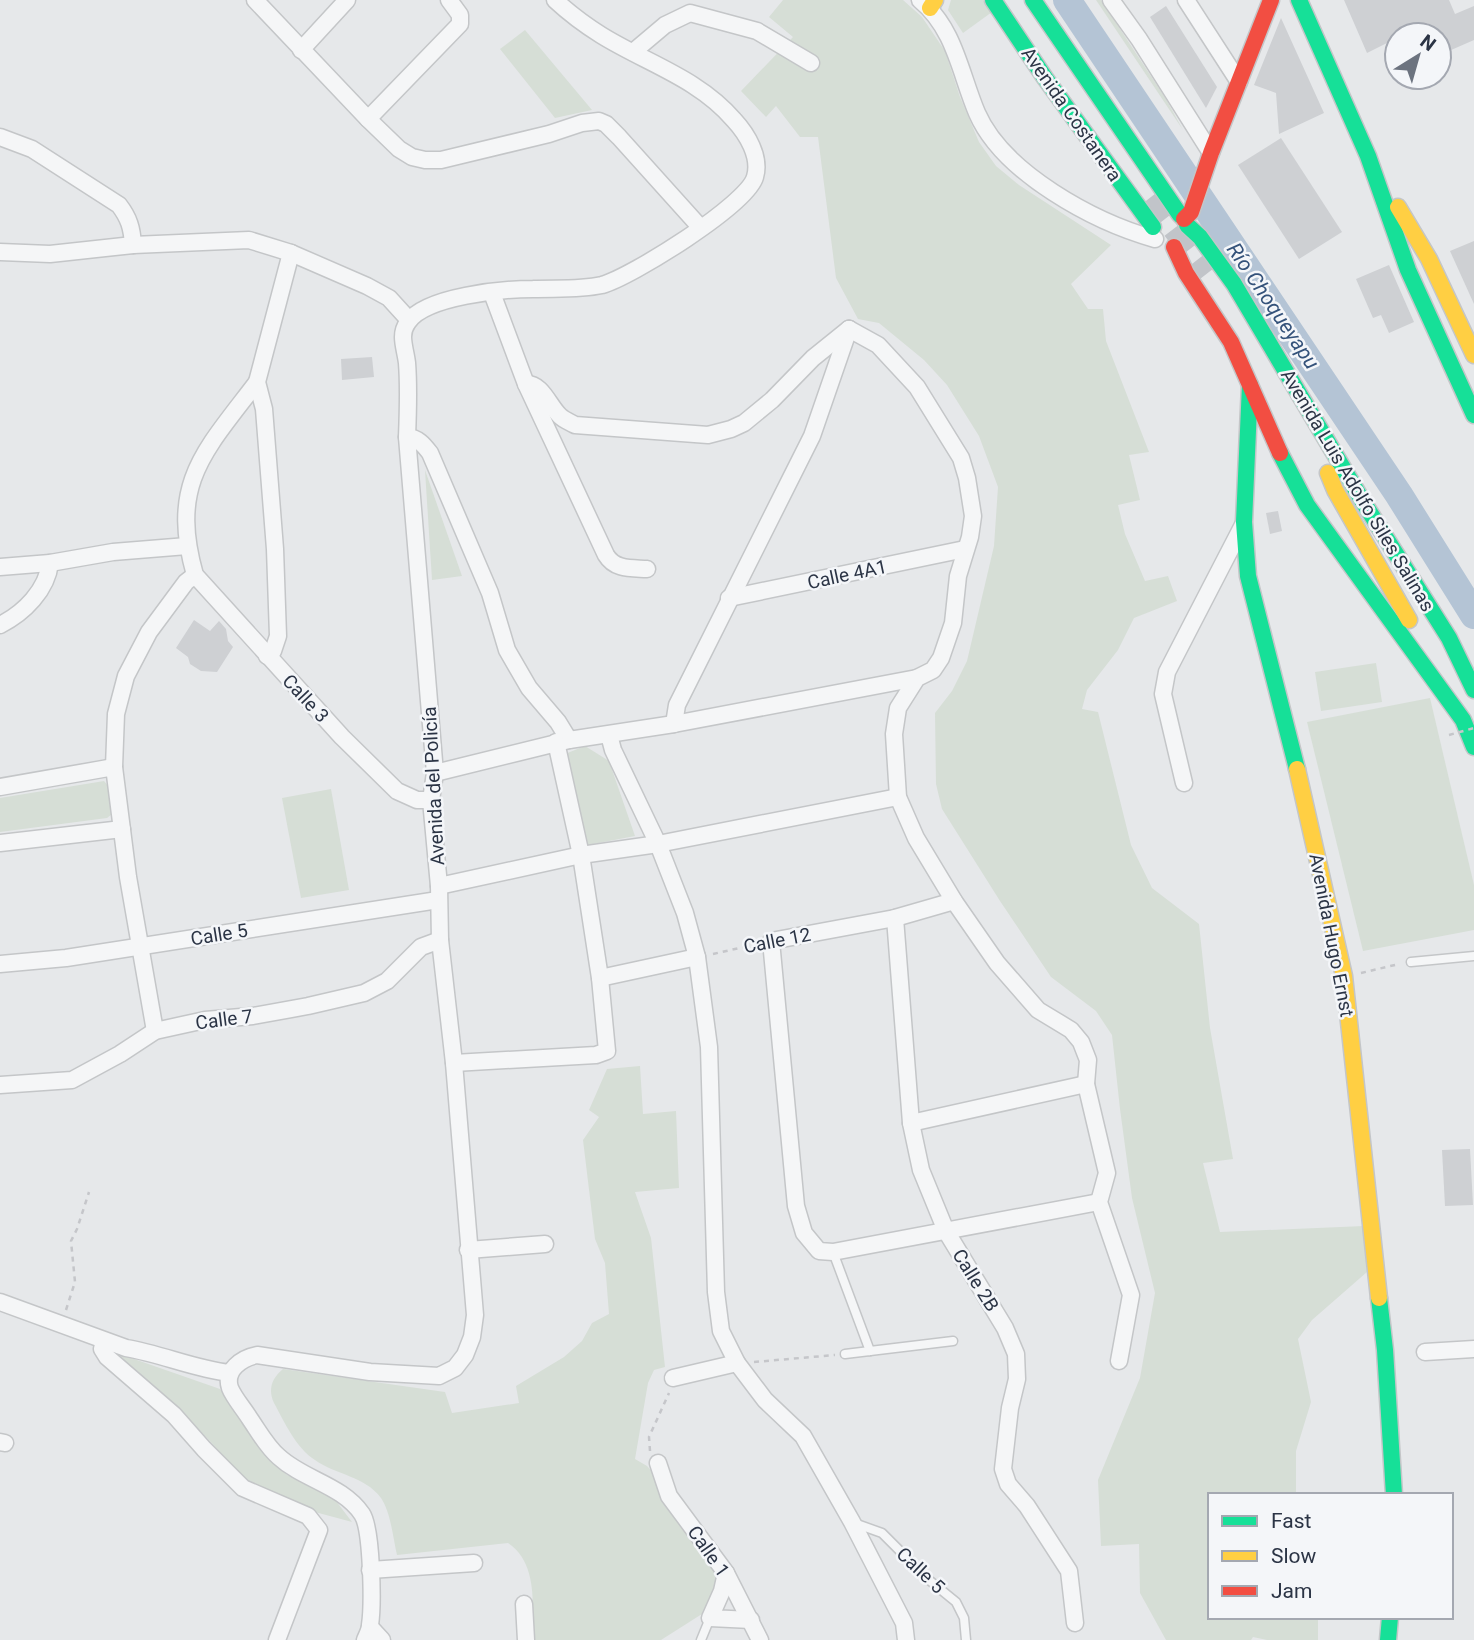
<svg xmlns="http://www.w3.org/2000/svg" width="1474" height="1640" viewBox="0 0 1474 1640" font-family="Roboto,sans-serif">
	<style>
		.green { fill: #d6ded6 }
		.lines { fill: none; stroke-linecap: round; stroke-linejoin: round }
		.river { stroke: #b4c4d5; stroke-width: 28 }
		.building { fill: #ced0d3 }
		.primary-tunnel { stroke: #c1c4c9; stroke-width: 26; stroke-dasharray: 26 13; stroke-linecap: butt }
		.lane-casing { stroke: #c4c6c8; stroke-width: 11 }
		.street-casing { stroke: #c4c6c8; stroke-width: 19 }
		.fast-casing { stroke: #c4c6c8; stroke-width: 19 }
		.slow-casing { stroke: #c4c6c8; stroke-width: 19 }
		.jam-casing { stroke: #c4c6c8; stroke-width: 19 }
		.path { stroke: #c5c6ca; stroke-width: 2.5; stroke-dasharray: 5 5; stroke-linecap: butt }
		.lane { stroke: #f5f6f7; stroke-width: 8 }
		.street { stroke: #f5f6f7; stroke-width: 16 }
		.fast { stroke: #16e098; stroke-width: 16 }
		.slow { stroke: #ffcf43; stroke-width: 16 }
		.jam { stroke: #f24e42; stroke-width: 16 }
		.path-bridge { stroke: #c5c6ca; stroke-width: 2.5; stroke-dasharray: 5 5; stroke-linecap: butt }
		.labels { text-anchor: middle; stroke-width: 5; stroke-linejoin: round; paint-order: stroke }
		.street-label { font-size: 19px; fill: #2b3445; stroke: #f4f6f9 }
		.water-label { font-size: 21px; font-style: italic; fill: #34527a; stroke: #f4f6f9 }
	</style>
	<rect width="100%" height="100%" fill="#e6e8ea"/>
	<!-- green -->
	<g class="green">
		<path d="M783,0H903L922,17L945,51L960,97L979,142L996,166L1019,185L1111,245L1071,284L1088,309H1103L1106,341L1149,452L1129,455L1140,500L1118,505L1125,534L1145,581L1168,576L1177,601L1134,618L1118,650L1087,690L1082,709L1098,712L1131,845L1152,888L1199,924L1210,1028L1233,1159L1203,1163L1220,1232L1364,1226L1367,1272L1312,1320L1298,1339L1311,1402L1296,1451V1495H1210V1617H1318V1640H1267L1253,1637L1251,1640H1166L1140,1593L1139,1544L1101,1546L1098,1480L1140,1378L1155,1293L1132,1198L1120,1109L1112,1035L1096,1011L1051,977L1000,901L942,809L936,784L935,713L952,691L967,661L994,546L998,487L979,436L947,385L924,360L879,323L858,319L836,278L818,137H800L776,106L766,117L741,91L793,37L769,17Z"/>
		<path d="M951,0H983L992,12L963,33L948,10Z"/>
		<path d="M1096,0H1101L1166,99L1183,130Z"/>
		<path d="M525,30L592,110L555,118L500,49Z"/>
		<path d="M425,470L462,576L432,580Z"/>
		<path d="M1376,663L1382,702L1321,711L1315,672Z"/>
		<path d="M1430,698L1474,885V930L1363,951L1307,722Z"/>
		<path d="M585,746L609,761L635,836L583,846L565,754Z"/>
		<path d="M104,781L109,787L112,814L107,818L0,832V798Z"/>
		<path d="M331,789L349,890L301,898L282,798Z"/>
		<path d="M640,1066L643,1114L676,1111L679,1188L635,1192L651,1238L665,1367L654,1370L648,1383L635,1459L647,1466L660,1480L730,1593L721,1616L713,1607L661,1640H533C532,1607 539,1564 508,1543L397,1555C393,1538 391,1513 381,1498C365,1476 336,1475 315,1460C296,1448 285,1423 274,1403C268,1390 271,1379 283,1369L445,1392L452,1413L519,1403L516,1386L564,1357L582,1341L592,1323L609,1314L605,1263L595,1239L583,1140L599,1117L589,1110L607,1069Z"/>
		<path d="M114,1352L220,1389L259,1448L287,1475L318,1487L333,1497L352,1522C323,1514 291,1507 264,1493C240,1479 225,1456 206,1437C176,1407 143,1382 114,1352Z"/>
	</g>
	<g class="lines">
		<!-- river -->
		<path class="river" d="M1067,0L1399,495L1474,615"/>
	</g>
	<!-- building -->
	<g class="building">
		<path d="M1344,0H1449L1455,14L1474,6V40L1442,54L1439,47V35H1434L1428,23L1403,35H1397V38L1367,53Z"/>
		<path d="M1166,6L1217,87L1206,108L1150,17Z"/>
		<path d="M1281,18L1324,113L1279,134L1276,93L1254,85Z"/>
		<path d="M1281,138L1342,232L1299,259L1238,165Z"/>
		<path d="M1474,241V304L1450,251Z"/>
		<path d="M1389,265L1414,322L1389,333L1381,315L1373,318L1356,279Z"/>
		<path d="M372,357L374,377L342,380L341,359Z"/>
		<path d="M1278,511L1282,531L1270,534L1266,513Z"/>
		<path d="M194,620L210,631L219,621L226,629L228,641L233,647L217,672L201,671L190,664L188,657L176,648Z"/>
		<path d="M1470,1149L1473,1205L1445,1206L1442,1150Z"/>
	</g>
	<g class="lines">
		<!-- primary-tunnel -->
		<path class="primary-tunnel" d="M1151,197L1209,272"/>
		<defs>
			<g id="lane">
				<path d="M1411,962L1474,956"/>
				<path d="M833,1252L870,1351"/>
				<path d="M845,1354L953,1341"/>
				<path d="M854,1523L882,1533L929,1580L956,1602L964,1618L966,1640"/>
				<path d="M701,1640L710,1618"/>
			</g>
			<g id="street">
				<path d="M255,0L368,119L399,149L412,157L425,160H441L549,134L582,123L599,121L606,124L619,137L700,227"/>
				<path d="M920,0C955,29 960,73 977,113C1003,173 1094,222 1155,239"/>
				<path d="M1111,0L1139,39L1211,153"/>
				<path d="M1186,0L1239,82"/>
				<path d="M301,50L347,0"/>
				<path d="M633,52L665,25L690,13L757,31L811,63"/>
				<path d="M368,119L460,24V15L449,0"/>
				<path d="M0,137L32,149L119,205C129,218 132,228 133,245"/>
				<path d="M0,252L50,254L133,245L249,240L291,253L367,286L389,298L409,320"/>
				<path d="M492,293L526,384L606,555C615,570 631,568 647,569"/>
				<path d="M849,329L878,345L917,387L961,458L967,478L973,516L970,537L958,576L953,623L941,658L933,670L917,678L898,708L894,734L898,797L916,838L954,901L997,963L1038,1010L1071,1030L1081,1042L1088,1060L1086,1084L1107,1173L1099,1202L1131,1295L1119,1361"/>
				<path d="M257,382C204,452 169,483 195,575L342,737L397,791L417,800H431"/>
				<path d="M526,384C542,383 549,406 560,416C564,420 570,422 575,425L708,435L731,429L744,423L772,400L813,358L849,329"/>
				<path d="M407,437C418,438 423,444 430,453L490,593L507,650L529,688L558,722L569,740"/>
				<path d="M0,567L50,563L113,552L187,546"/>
				<path d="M729,598L965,549"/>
				<path d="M0,625C24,613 47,590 50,563"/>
				<path d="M267,656L273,651L278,636L275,549L264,409L257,382L291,253"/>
				<path d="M674,724L677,705L812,436L849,329"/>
				<path d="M609,735L613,750L658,844L685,913L697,957L709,1047L716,1292L721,1331L737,1363L765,1400L803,1436L852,1522L904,1623L906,1640"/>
				<path d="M435,773L569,740L674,724L917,678"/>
				<path d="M1184,783L1163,694L1167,672L1243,525"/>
				<path d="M0,787L114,767"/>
				<path d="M0,843L122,829"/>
				<path d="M439,886L581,855L658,844L898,797"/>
				<path d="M954,901L895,918L771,941L796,1206L804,1233L819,1251L833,1252L1099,1202"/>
				<path d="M895,918L911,1123L921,1170L946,1231L1005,1328L1016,1354L1017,1379L1010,1408L1003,1469L1008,1484L1027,1506L1069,1571L1075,1623"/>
				<path d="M0,964L66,958L438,900"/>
				<path d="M600,978L697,957"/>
				<path d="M155,1031L128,877L114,767L116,714L126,676L149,632L186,582L195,575"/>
				<path d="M454,1063L596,1055L607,1051L600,978L581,855L556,742"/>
				<path d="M0,1085L72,1080L120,1054L155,1031L205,1020L253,1016L308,1006L364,993L387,981L421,947L440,940"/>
				<path d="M911,1123L1086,1084"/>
				<path d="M468,1250L545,1244"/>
				<path d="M0,1302L126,1348C162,1354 194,1369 230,1373"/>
				<path d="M104,1341L102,1349L107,1357L174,1415L204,1449L243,1488L308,1516L319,1530L277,1640"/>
				<path d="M1425,1352L1474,1349"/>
				<path d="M673,1378L737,1363"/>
				<path d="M0,1442L5,1443"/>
				<path d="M658,1463L669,1496L726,1573L760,1640"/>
				<path d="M370,1570L474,1563"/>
				<path d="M726,1573L722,1591L710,1618L751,1620"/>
				<path d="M524,1604L526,1640"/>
				<path d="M370,1627L382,1640"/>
				<path d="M365,1640C367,1635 370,1630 370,1625C373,1605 372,1529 362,1514C342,1485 304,1480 279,1457C267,1447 259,1432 250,1419C244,1409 234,1398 230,1388C224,1370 242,1358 257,1355L370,1372L439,1376L455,1368L465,1355L472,1337L475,1315L454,1063L440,940L439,886L431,800L435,773L407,437C408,412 409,388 407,363C406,354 403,345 403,337C403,332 405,326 408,322C426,296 503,289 533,289C556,288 579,290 602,285C631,277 747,205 755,177C761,157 747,134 734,120C698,78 646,63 601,35C585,25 569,13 555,0"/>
			</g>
			<g id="fast">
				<path d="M993,0L1045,78L1153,227"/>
				<path d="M1033,0L1180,215"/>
				<path d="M1299,0L1368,156L1408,270L1474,415"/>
				<path d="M1187,225L1200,237L1234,284L1362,500L1449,638L1474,690"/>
				<path d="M1250,385L1244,522L1248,576L1297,769"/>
				<path d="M1280,453L1307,505L1463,720L1474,747"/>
				<path d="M1379,1298L1385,1350L1394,1495"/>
				<path d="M1388,1640L1390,1617"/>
			</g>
			<g id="slow">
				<path d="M930,8L935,0"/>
				<path d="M1398,207L1429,259L1474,355"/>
				<path d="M1328,473L1335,490L1409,620"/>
				<path d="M1297,769L1344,976L1379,1298"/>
			</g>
			<g id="jam">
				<path d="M1184,219L1191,212L1211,153L1271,0"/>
				<path d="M1174,247L1186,273L1231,342L1280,453"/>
			</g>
		</defs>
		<!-- lane casing -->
		<use href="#lane" class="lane-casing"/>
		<!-- street casing -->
		<use href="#street" class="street-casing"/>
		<!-- fast casing -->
		<use href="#fast" class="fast-casing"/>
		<!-- slow casing -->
		<use href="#slow" class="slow-casing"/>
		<!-- jam casing -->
		<use href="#jam" class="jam-casing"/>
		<!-- path -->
		<g class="path">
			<path d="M713,954L757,944"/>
			<path d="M1361,973L1399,964"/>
			<path d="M66,1310L75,1282L71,1241L77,1229L89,1192"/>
			<path d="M754,1362L835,1355"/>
			<path d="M650,1451L649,1437L669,1393"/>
		</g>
		<!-- lane -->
		<use href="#lane" class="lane"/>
		<!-- street -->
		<use href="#street" class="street"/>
		<!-- fast -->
		<use href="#fast" class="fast"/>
		<!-- slow -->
		<use href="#slow" class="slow"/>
		<!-- jam -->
		<use href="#jam" class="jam"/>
		<!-- path-bridge -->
		<path class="path-bridge" d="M1449,735L1474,728"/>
	</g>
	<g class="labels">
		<!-- street labels -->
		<g class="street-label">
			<text transform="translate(1072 114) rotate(55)" y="7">Avenida Costanera</text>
			<text transform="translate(1358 490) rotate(59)" y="7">Avenida Luis Adolfo Siles Salinas</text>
			<text transform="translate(847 574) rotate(-12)" y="7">Calle 4A1</text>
			<text transform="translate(306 698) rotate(47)" y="7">Calle 3</text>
			<text transform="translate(433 786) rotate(-93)" y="7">Avenida del Policía</text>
			<text transform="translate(219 934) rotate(-9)" y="7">Calle 5</text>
			<text transform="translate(1332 935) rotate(79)" y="7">Avenida Hugo Ernst</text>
			<text transform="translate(777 940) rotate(-11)" y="7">Calle 12</text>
			<text transform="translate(224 1019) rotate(-7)" y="7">Calle 7</text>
			<text transform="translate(976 1280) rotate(58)" y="7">Calle 2B</text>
			<text transform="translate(709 1551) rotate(55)" y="7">Calle 1</text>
			<text transform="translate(921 1570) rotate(43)" y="7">Calle 5</text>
		</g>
		<!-- water labels -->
		<g class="water-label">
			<text transform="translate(1273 306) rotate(56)" y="7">Río Choqueyapu</text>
		</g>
	</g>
	<!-- legend -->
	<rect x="1208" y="1493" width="245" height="126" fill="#f4f6f9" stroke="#a4a8b1" stroke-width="2"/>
	<rect x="1222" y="1516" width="35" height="10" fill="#16e098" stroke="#a4a8b1" stroke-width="2"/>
	<text x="1271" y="1528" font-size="21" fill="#2b3445">Fast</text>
	<rect x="1222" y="1551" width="35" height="10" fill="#ffcf43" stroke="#a4a8b1" stroke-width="2"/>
	<text x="1271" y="1563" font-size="21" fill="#2b3445">Slow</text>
	<rect x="1222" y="1586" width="35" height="10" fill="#f24e42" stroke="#a4a8b1" stroke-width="2"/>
	<text x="1271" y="1598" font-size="21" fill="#2b3445">Jam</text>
	<!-- north arrow -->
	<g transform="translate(1418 56) rotate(37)"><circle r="33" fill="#f4f6f9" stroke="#a4a8b1" stroke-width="2"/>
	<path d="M0-5L12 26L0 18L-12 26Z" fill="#6c737f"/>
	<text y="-10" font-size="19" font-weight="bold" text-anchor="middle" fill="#2b3445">N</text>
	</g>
</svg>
